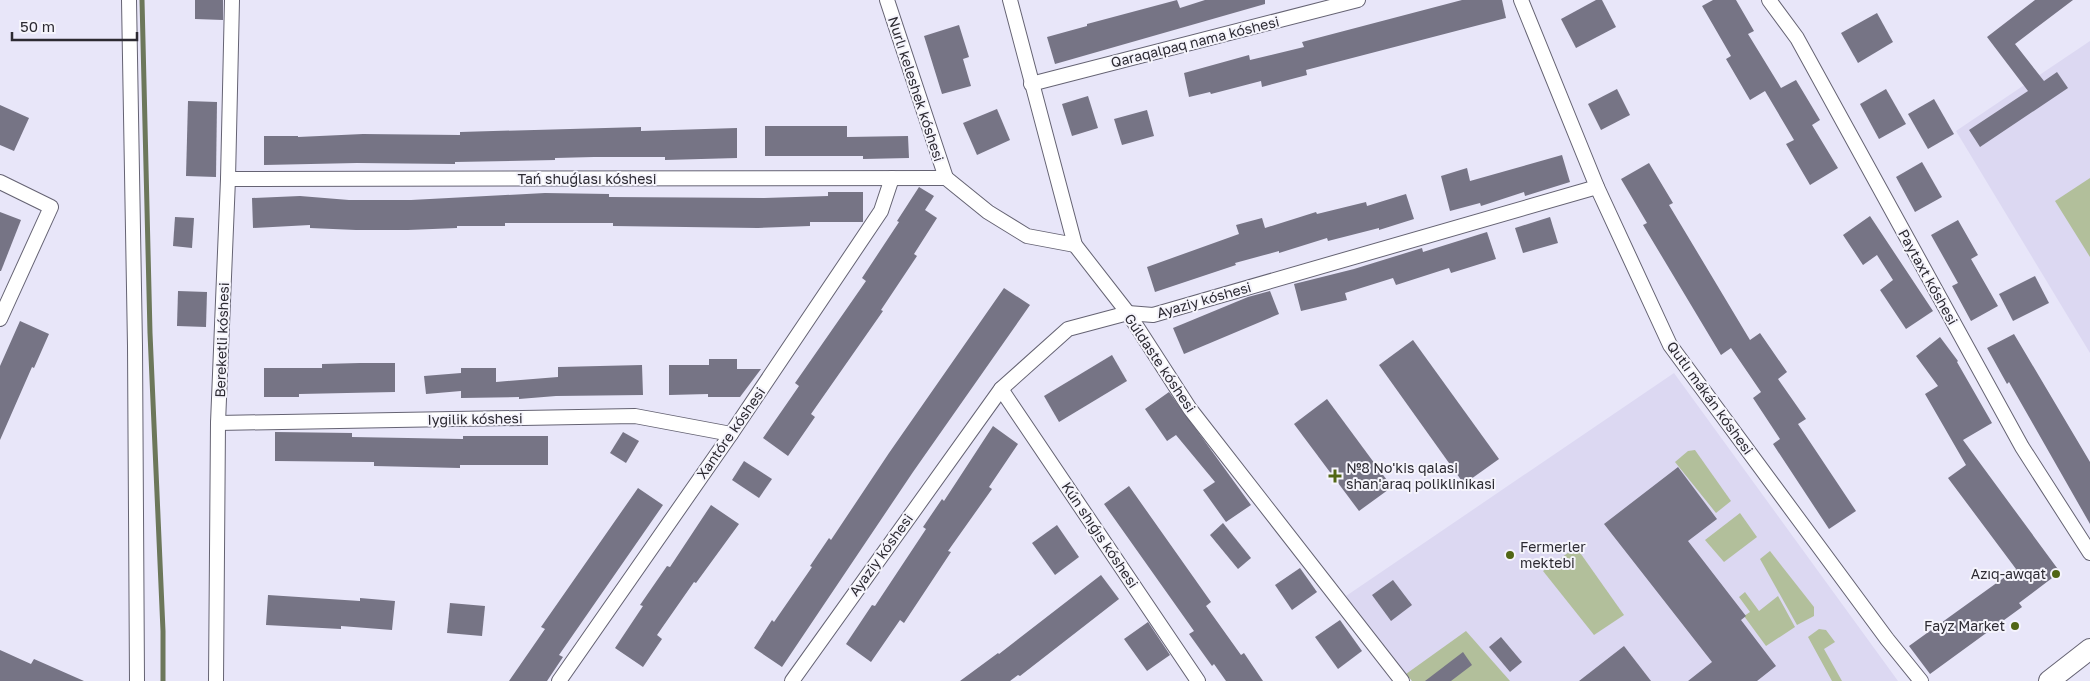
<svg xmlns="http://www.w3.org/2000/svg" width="2090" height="681" viewBox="0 0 2090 681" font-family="'Golos Text',sans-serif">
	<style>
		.built { fill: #dcd8f2 }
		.green { fill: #b2bf9b }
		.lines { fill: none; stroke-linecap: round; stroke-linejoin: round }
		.stream { stroke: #6c775a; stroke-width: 5 }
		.building { fill: #767485 }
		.street-casing { stroke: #656373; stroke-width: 16 }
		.secondary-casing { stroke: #656373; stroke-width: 22 }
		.street { stroke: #fff; stroke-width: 14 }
		.secondary { stroke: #fff; stroke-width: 20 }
		.poi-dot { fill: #516614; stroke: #f5f4fc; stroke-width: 2 }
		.labels { text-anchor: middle; stroke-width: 4; stroke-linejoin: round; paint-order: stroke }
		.street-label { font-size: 14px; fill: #2c2a32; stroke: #f5f4fc }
		.poi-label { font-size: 14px; fill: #2c2a32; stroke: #f5f4fc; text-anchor: start }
	</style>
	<rect width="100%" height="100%" fill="#e8e6f9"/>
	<!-- built -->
	<g class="built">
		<path d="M2090,41V353L1956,131Z"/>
		<path d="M1674,373L1898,681H1412L1346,596Z"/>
	</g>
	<!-- green -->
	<g class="green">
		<path d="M2090,178V257L2055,201Z"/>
		<path d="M1695,450L1731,501L1716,513L1675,462L1688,451Z"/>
		<path d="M1740,513L1757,537L1724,562L1705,540Z"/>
		<path d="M1576,547L1624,615L1594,635L1543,571Z"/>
		<path d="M1770,551L1814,607V616L1797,625L1760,559Z"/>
		<path d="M1745,592L1759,611L1778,596L1795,627L1766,646L1744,616L1750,612L1739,597Z"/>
		<path d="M1819,629L1826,630L1835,642L1824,649L1842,681H1832L1808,637Z"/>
		<path d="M1466,631L1510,681H1412L1406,674Z"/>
	</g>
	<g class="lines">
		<!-- stream -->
		<path class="stream" d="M142,0L150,333L163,631V681"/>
	</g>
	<!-- building -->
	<g class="building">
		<path d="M195,0H223V20L195,19Z"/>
		<path d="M1177,0L1180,8L1205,0H1265V4L1055,64L1047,37L1087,26V24Z"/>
		<path d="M1462,0H1502L1506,18L1306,70L1307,75L1262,87L1261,81L1211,94L1210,92L1189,97L1184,73L1249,55L1250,60L1304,47L1302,42Z"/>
		<path d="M1596,0H1602L1616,27L1576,48L1561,19Z"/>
		<path d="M1713,0H1736L1754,31L1748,34L1781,88L1796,80L1820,120L1812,125L1838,168L1810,185L1786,144L1794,140L1765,91L1750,100L1726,59L1731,56L1702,6Z"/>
		<path d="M2035,0H2073L2015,44L2044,81L2057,72L2068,88L1980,147L1969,130L2028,91L1987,37Z"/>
		<path d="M1877,13L1893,42L1858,63L1841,33Z"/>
		<path d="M959,25L969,57L963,59L971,86L942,94L924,36Z"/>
		<path d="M1617,89L1630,115L1601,130L1588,104Z"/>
		<path d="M1886,89L1906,124L1879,139L1860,104Z"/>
		<path d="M1088,96L1098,128L1072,136L1062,104Z"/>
		<path d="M1934,99L1954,134L1928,149L1908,114Z"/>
		<path d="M188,101L217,102L216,177L186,176Z"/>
		<path d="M0,105L29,118L14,151L0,145Z"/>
		<path d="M997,109L1010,140L977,155L963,123Z"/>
		<path d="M1147,110L1154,136L1122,145L1114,119Z"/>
		<path d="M765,126H847V137L908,136L909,158L863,159V156H765Z"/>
		<path d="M641,127V131L737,128V158L665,160V157H594L555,158V160L455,162V164L357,163L264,165V136H298V137L363,134L460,135V132Z"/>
		<path d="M1562,155L1570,182L1525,196L1524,192L1481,206L1480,203L1450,211L1441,176L1467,168L1470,181Z"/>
		<path d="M1922,162L1942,197L1915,212L1896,177Z"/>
		<path d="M1649,163L1673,203L1669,205L1750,340L1760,333L1787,372L1778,379L1806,419L1798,424L1856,511L1829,529L1773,444L1780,439L1753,398L1761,392L1731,348L1721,355L1643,225L1647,223L1621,179Z"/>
		<path d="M919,187L934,196L925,210L937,218L914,254L917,256L881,310L883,311L811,414L815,417L788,456L763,438L799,386L795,383L866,281L862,278L899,222L897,221Z"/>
		<path d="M828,192H863V222H810V226L758,228L613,226V223H505V226H457V228L408,230H356L310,228V225L253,228L252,198L300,196L349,200H411L545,193L609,194V197L764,198L828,196Z"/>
		<path d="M1406,194L1414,219L1379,230V228L1328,241L1327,238L1279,253V251L1235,263L1236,265L1155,292L1147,267L1239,234L1236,225L1262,218L1265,228L1316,212L1317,214L1366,202L1367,206Z"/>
		<path d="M0,212L21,220L1,271H0Z"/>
		<path d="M1870,216L1933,311L1906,329L1880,290L1893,280L1877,255L1863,265L1843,235Z"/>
		<path d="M175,217L194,218L192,248L173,246Z"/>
		<path d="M1550,217L1558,243L1523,253L1515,228Z"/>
		<path d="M1958,220L1978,255L1971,259L1998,306L1971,321L1952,286L1958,283L1931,235Z"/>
		<path d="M1487,232L1496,259L1451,273L1449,268L1396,285L1393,278L1345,293L1347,300L1301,311L1294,284L1354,269L1422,248L1423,252Z"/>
		<path d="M2035,276L2049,303L2013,321L1999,294Z"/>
		<path d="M1004,288L1030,305L913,472L782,667L754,648L772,620L774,622L812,567L810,566L829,538L831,540L889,453Z"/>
		<path d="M178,291L207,292L206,327L177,326Z"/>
		<path d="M1270,291L1279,314L1184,354L1173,328L1248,297Z"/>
		<path d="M20,321L49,334L34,368L32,367L0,440V366Z"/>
		<path d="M2014,334L2090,462V524L2009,382L2007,384L1987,348Z"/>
		<path d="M1940,337L1958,361L1957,362L1992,423L1963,440L2060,572L2019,603L2022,607L1930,674L1909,646L2016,569L1948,478L1966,465L1925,394L1938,386L1916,356Z"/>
		<path d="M1413,340L1499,459L1464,484L1379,365Z"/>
		<path d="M1112,355L1127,381L1059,422L1044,396Z"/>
		<path d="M709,359H737V369H761L740,397H708V394L669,395V365H709Z"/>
		<path d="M360,363H395V392L299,394V397H264V368H322V364Z"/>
		<path d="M642,365L643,395L556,396L519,399V397L461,398V391L426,394L424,376L461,373V368H496V382L558,377V367Z"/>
		<path d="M1169,392L1251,505L1226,522L1203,490L1215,482L1176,435L1167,441L1145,409Z"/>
		<path d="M1327,399L1392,487L1359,511L1294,424Z"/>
		<path d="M993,426L1018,444L989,487L992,489L948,551L951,552L904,623L900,620L871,662L846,644L872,605L875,606L926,529L923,527L942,499L944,501Z"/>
		<path d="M275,432L352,433V437L463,439V436H548V465H460V468L374,466V462L275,461Z"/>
		<path d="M623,432L639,441L626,463L610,453Z"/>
		<path d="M744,461L772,479L759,498L732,480Z"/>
		<path d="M1678,467L1717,519L1688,541L1746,616L1741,620L1776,666L1757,681H1688L1712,662L1604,524Z"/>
		<path d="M1129,486L1211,602L1206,606L1241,655L1244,653L1263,681H1226L1214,664L1212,666L1189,634L1194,631L1104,504Z"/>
		<path d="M638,488L663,505L559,655L563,657L547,681H509L545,629L541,627Z"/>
		<path d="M711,505L739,524L696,583L694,582L657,635L662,639L643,667L615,648L643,606L640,605L667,566L670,567Z"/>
		<path d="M1223,523L1251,558L1238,569L1210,535Z"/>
		<path d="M1057,525L1079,557L1055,575L1032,543Z"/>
		<path d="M1300,568L1317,592L1292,610L1275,585Z"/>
		<path d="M1101,575L1119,599L1020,676L1018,675L1010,681H960L998,653L999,654Z"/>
		<path d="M1393,580L1412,605L1391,621L1372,595Z"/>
		<path d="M268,595L360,601V598L395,601L392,630L341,626V629L266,625Z"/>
		<path d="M450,603L485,606L482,636L447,633Z"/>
		<path d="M1340,620L1362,651L1338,669L1315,637Z"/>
		<path d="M1148,622L1170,655L1147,671L1124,639Z"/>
		<path d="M1501,637L1522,662L1510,672L1489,647Z"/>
		<path d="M1624,646L1651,681H1579Z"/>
		<path d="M0,650L31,664L34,659L84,681H0Z"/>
		<path d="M1463,652L1472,665L1451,681H1425Z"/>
	</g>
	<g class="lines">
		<defs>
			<g id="street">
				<path d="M129,0L135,346L137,681"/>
				<path d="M887,0L946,178"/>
				<path d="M1010,0L1075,245L1128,313L1190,409L1402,681"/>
				<path d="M1521,0L1597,187L1670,345L1887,639L1921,681"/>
				<path d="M1769,0L1797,38L2022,447L2090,553"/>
				<path d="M1031,84L1358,0"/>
				<path d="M946,178L988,212L1027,236L1075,245"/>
				<path d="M228,179L946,178"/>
				<path d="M0,182L51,207L0,319"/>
				<path d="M1001,389L1198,681"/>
				<path d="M218,423L635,416L731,434"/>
				<path d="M216,681L218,423L228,179L232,0"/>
				<path d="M559,681L731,434L881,211L892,178"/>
				<path d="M792,681L1001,389L1068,329L1128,313L1153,315L1597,187"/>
			</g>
			<path id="secondary" d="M2049,681L2090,649"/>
		</defs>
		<!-- street casing -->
		<use href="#street" class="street-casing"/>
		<!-- secondary casing -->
		<use href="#secondary" class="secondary-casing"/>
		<!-- street -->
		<use href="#street" class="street"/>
		<!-- secondary -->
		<use href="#secondary" class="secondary"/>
	</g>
	<!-- markers -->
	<g class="poi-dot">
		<path d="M1332.5 468.5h5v5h5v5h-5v5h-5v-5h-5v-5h5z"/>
		<circle cx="1510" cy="555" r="5"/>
		<circle cx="2056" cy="574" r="5"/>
		<circle cx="2015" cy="626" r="5"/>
	</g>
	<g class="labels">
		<!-- street labels -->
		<g class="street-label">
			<text transform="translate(1195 42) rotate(-14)" y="5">Qaraqalpaq nama kóshesi</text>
			<text transform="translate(916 89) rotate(72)" y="5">Nurlı keleshek kóshesi</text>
			<text x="587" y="184">Tań shuǵlası kóshesi</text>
			<text transform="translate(1928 277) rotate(61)" y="5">Paytaxt kóshesi</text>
			<text transform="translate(1204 300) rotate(-16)" y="5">Ayaziy kóshesi</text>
			<text transform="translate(222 340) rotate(-88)" y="5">Bereketli kóshesi</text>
			<text transform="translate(1160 363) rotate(56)" y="5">Gúldaste kóshesi</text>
			<text transform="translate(1710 398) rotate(54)" y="5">Qutlı mákán kóshesi</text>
			<text transform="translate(475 419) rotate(-1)" y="5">Iygilik kóshesi</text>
			<text transform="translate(731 433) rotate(-55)" y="5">Xantóre kóshesi</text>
			<text transform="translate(1100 535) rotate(56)" y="5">Kún shıǵıs kóshesi</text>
			<text transform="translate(881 555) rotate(-54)" y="5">Ayaziy kóshesi</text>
		</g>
		<!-- poi labels -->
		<g class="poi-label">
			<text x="1346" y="473">№8 No'kis qalasi<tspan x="1346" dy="16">shan'araq poliklinikasi</tspan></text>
			<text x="1520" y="552">Fermerler<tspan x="1520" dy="16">mektebi</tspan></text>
			<text x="2046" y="579" text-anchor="end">Azıq-awqat</text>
			<text x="2005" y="631" text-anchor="end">Fayz Market</text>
		</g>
	</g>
	<!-- scale -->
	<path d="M12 32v8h125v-8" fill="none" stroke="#2c2a32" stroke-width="2.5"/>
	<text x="20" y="32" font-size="15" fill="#2c2a32" stroke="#f5f4fc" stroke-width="4" paint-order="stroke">50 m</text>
</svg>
